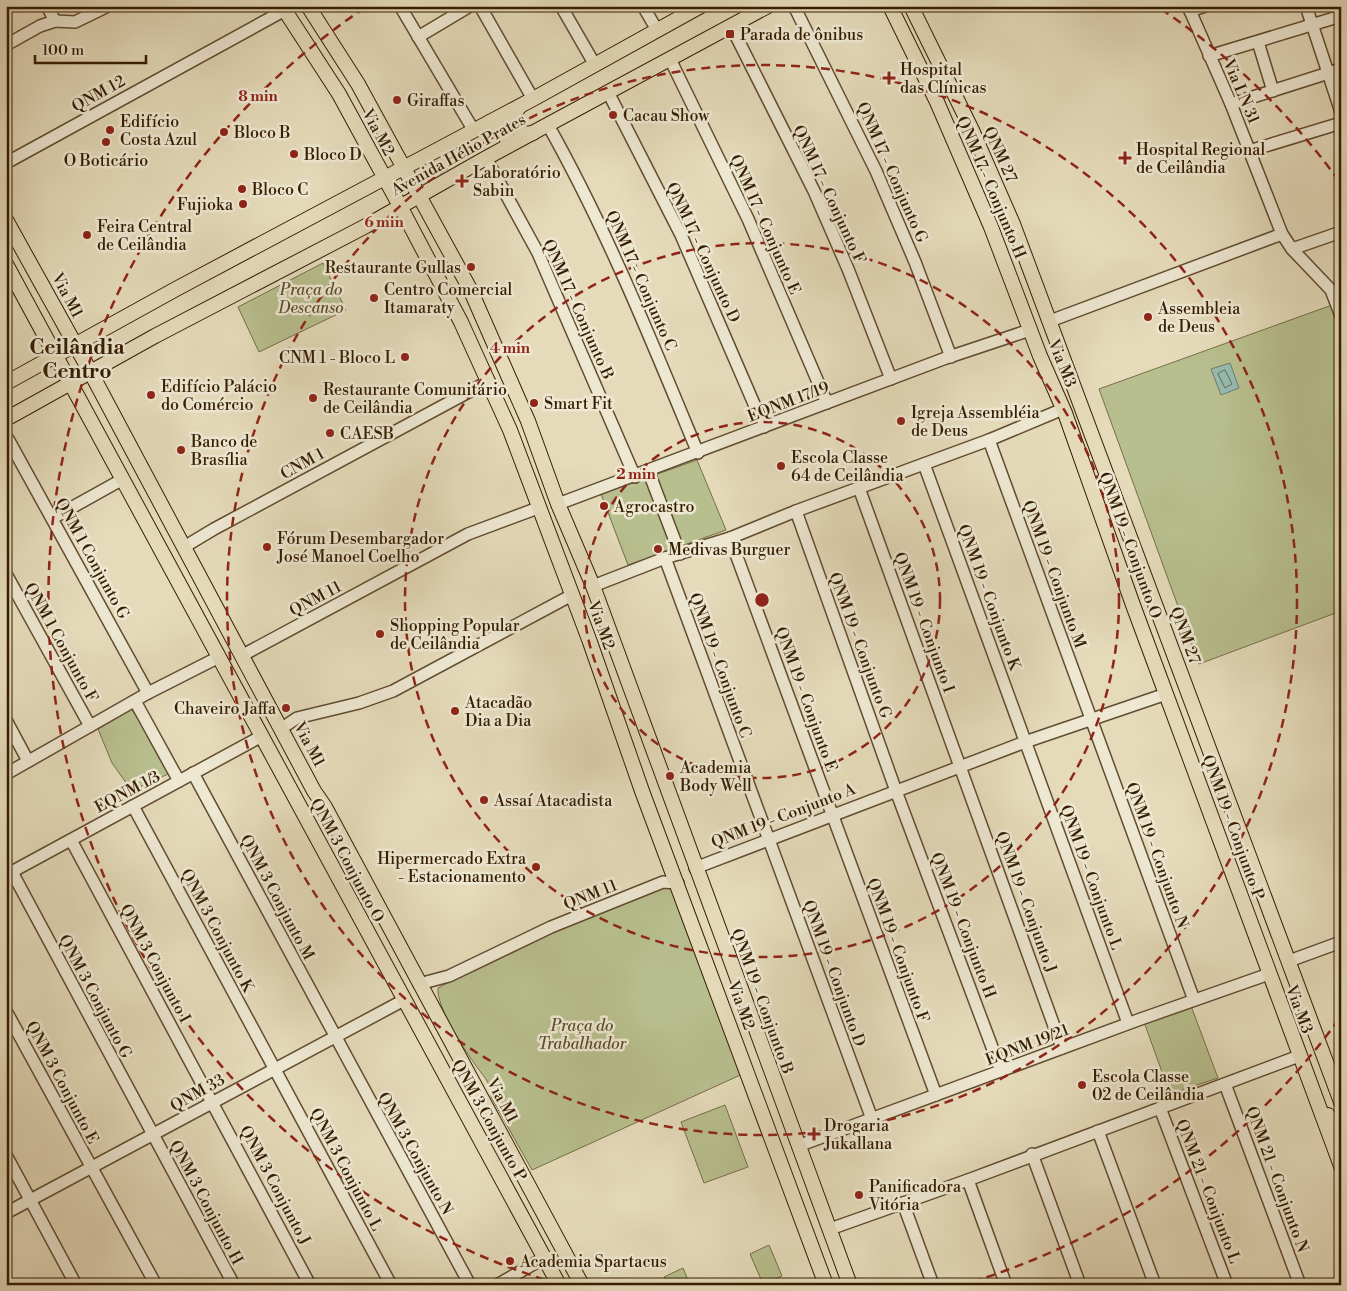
<svg xmlns="http://www.w3.org/2000/svg" width="1347" height="1291" viewBox="0 0 1347 1291" font-family="'Libre Bodoni',serif">
	<style>
		.green { fill: #b8bf8e; stroke: #766e47 }
		.water { fill: #96bbb1; stroke: #6f7c6a }
		.lines { fill: none; stroke-linecap: round; stroke-linejoin: round }
		.shore { stroke: #666c58; stroke-width: 1 }
		.minor-casing { stroke: #614c2f; stroke-width: 14 }
		.major-casing { stroke: #351d00; stroke-width: 16 }
		.minor { stroke: #eee8d3; stroke-width: 11 }
		.major { stroke: #e5dbbb; stroke-width: 14 }
		.ring { fill: none; stroke: #8f2418; stroke-width: 2.5; stroke-dasharray: 9 6 }
		.poi-dot { fill: #8f2418; stroke: #eee8d3; stroke-width: 2 }
		.labels { text-anchor: middle; stroke-width: 5; stroke-linejoin: round; paint-order: stroke }
		.poi-label { font-size: 16px; fill: #351d00; stroke: #eee8d3; text-anchor: start }
		.street-label { font-size: 16px; fill: #351d00; stroke: #eee8d3 }
		.park-label { font-size: 16px; font-style: italic; fill: #5c4e2b; stroke: #eee8d3 }
		.district-label { font-size: 21px; font-weight: bold; fill: #351d00; stroke: #eee8d3 }
		.centre { fill: #8f2418; stroke: #eee8d3; stroke-width: 2.5 }
		.ring-label { font-size: 15px; text-anchor: middle; font-weight: bold; fill: #8f2418; stroke: #eee8d3; stroke-width: 5; stroke-linejoin: round; paint-order: stroke }
	</style>
	<rect width="100%" height="100%" fill="#e5dbbb"/>
	<filter id="stains"><feTurbulence type="fractalNoise" baseFrequency=".004" numOctaves="4"/><feColorMatrix values="0 0 0 0 .2 0 0 0 0 .09 0 0 0 0 .02 0 0 0 .5 -.17"/></filter>
	<radialGradient id="worn" r=".72"><stop offset=".6" stop-color="#630" stop-opacity="0"/><stop offset="1" stop-color="#630" stop-opacity=".3"/></radialGradient>
	<!-- green -->
	<g class="green">
		<path d="M323,263L346,310L259,352L238,307Z"/>
		<path d="M1332,305L1341,329V611L1199,664L1099,389Z"/>
		<path d="M697,460L726,530L628,565L601,494Z"/>
		<path d="M131,709L153,739L168,774L132,791L112,763L98,729Z"/>
		<path d="M669,882L747,1072L532,1170L491,1097C492,1082 481,1074 474,1063C463,1047 436,1006 438,988L491,960Z"/>
		<path d="M1191,1006L1218,1078L1170,1094L1144,1022Z"/>
		<path d="M725,1105L748,1167L704,1183L681,1122Z"/>
		<path d="M769,1245L782,1276L763,1284L750,1254Z"/>
		<path d="M683,1268L690,1285H668L664,1277Z"/>
	</g>
	<!-- water -->
	<path class="water" d="M1230,363L1239,388L1221,395L1211,369Z"/>
	<g class="lines">
		<!-- shore -->
		<path class="shore" d="M1225,370L1232,384L1225,388L1218,374Z"/>
		<defs>
			<g id="minor">
				<path d="M47,6L55,21"/>
				<path d="M400,6L474,131"/>
				<path d="M480,6L533,99"/>
				<path d="M561,6L595,65"/>
				<path d="M643,6L657,30"/>
				<path d="M794,6L876,171L915,262L951,357"/>
				<path d="M1188,6L1231,104L1282,234L1292,249L1331,290L1341,316"/>
				<path d="M1306,6L1341,112"/>
				<path d="M1190,11L1205,6"/>
				<path d="M731,26L814,191L848,269L891,379"/>
				<path d="M418,37L470,6"/>
				<path d="M1258,42L1273,91"/>
				<path d="M6,45L40,26L55,21L75,22L108,6"/>
				<path d="M1209,56L1341,16"/>
				<path d="M670,59L748,219L827,403"/>
				<path d="M608,92L681,235L764,427"/>
				<path d="M1231,104L1341,69"/>
				<path d="M548,125C607,230 652,342 698,453"/>
				<path d="M1249,151L1341,123"/>
				<path d="M486,158L538,253L635,477"/>
				<path d="M6,163L285,10"/>
				<path d="M1292,249L1341,232"/>
				<path d="M1050,321L1282,234"/>
				<path d="M8,439L148,693"/>
				<path d="M989,440L1194,1000"/>
				<path d="M924,464L1128,1023"/>
				<path d="M648,470L680,554"/>
				<path d="M859,488L1062,1048"/>
				<path d="M558,504L946,358L1030,330"/>
				<path d="M796,511L896,791L1001,1071"/>
				<path d="M53,518L123,479"/>
				<path d="M730,538L936,1095"/>
				<path d="M184,547L214,529L489,381"/>
				<path d="M665,558L872,1119"/>
				<path d="M6,574L90,726"/>
				<path d="M593,586L665,558L730,538L796,511L989,440L1063,409"/>
				<path d="M243,655L468,534L538,508"/>
				<path d="M135,701L179,781"/>
				<path d="M6,720L28,761"/>
				<path d="M282,728L297,718L359,703L393,691L572,595"/>
				<path d="M193,773L470,1285"/>
				<path d="M6,774L148,693L219,657"/>
				<path d="M133,806L391,1285"/>
				<path d="M71,840L310,1285"/>
				<path d="M695,868L1025,742L1166,694"/>
				<path d="M12,872L234,1285"/>
				<path d="M6,875L262,736"/>
				<path d="M1289,961L1341,942"/>
				<path d="M419,984L449,976L551,927L663,882L678,883"/>
				<path d="M6,1011L156,1285"/>
				<path d="M1225,1084L1300,1285"/>
				<path d="M1160,1108L1227,1285"/>
				<path d="M1098,1131L1155,1285"/>
				<path d="M798,1146L1138,1020L1269,974"/>
				<path d="M1032,1154L1080,1285"/>
				<path d="M6,1155L76,1285"/>
				<path d="M968,1180L1006,1285"/>
				<path d="M903,1203L933,1285"/>
				<path d="M6,1213L404,1000"/>
				<path d="M830,1229L968,1180L1299,1056"/>
				<path d="M497,1285L544,1258"/>
			</g>
			<g id="major">
				<path d="M282,6L339,94L400,206L461,322L510,430L590,642L642,791L826,1285"/>
				<path d="M308,6L358,84L470,289L528,421L558,504L593,586L850,1285"/>
				<path d="M890,6L937,102L991,227L1040,356L1065,413L1133,605L1341,1166"/>
				<path d="M911,6L972,130L1013,224L1341,1102"/>
				<path d="M519,107L514,115L516,128L526,134L533,133"/>
				<path d="M490,122L499,125L506,131L508,146"/>
				<path d="M6,220L91,373L314,791L325,807L582,1285"/>
				<path d="M6,264L559,1285"/>
				<path d="M6,383L176,289L533,99L701,6"/>
				<path d="M6,419L155,336L366,226L486,158L768,6"/>
				<path d="M1328,1115L1333,1128L1341,1129"/>
			</g>
		</defs>
		<!-- minor casing -->
		<use href="#minor" class="minor-casing"/>
		<!-- major casing -->
		<use href="#major" class="major-casing"/>
		<!-- minor -->
		<use href="#minor" class="minor"/>
		<!-- major -->
		<use href="#major" class="major"/>
	</g>
	<!-- distance rings -->
	<g class="ring">
		<circle cx="762" cy="600" r="178"/>
		<circle cx="762" cy="600" r="357"/>
		<circle cx="762" cy="600" r="535"/>
		<path d="M1339 1019A713 713 0 0 1 965 1284M559 1284A713 713 0 0 1 363 9M1161 9A713 713 0 0 1 1339 181"/>
	</g>
	<!-- markers -->
	<g class="poi-dot">
		<rect x="725" y="29" width="10" height="10" rx="2.5"/>
		<path d="M886.5 70.5h5v5h5v5h-5v5h-5v-5h-5v-5h5z"/>
		<circle cx="397" cy="100" r="5"/>
		<circle cx="613" cy="115" r="5"/>
		<circle cx="110" cy="130" r="5"/>
		<circle cx="224" cy="132" r="5"/>
		<circle cx="106" cy="142" r="5"/>
		<circle cx="294" cy="154" r="5"/>
		<path d="M1122.5 150.5h5v5h5v5h-5v5h-5v-5h-5v-5h5z"/>
		<path d="M459.5 173.5h5v5h5v5h-5v5h-5v-5h-5v-5h5z"/>
		<circle cx="242" cy="189" r="5"/>
		<circle cx="243" cy="204" r="5"/>
		<circle cx="87" cy="235" r="5"/>
		<circle cx="471" cy="267" r="5"/>
		<circle cx="374" cy="298" r="5"/>
		<circle cx="1148" cy="317" r="5"/>
		<circle cx="405" cy="357" r="5"/>
		<circle cx="151" cy="395" r="5"/>
		<circle cx="313" cy="398" r="5"/>
		<circle cx="534" cy="403" r="5"/>
		<circle cx="901" cy="421" r="5"/>
		<circle cx="330" cy="433" r="5"/>
		<circle cx="181" cy="450" r="5"/>
		<circle cx="781" cy="466" r="5"/>
		<circle cx="604" cy="506" r="5"/>
		<circle cx="267" cy="547" r="5"/>
		<circle cx="658" cy="549" r="5"/>
		<circle cx="380" cy="634" r="5"/>
		<circle cx="286" cy="708" r="5"/>
		<circle cx="455" cy="711" r="5"/>
		<circle cx="670" cy="776" r="5"/>
		<circle cx="484" cy="800" r="5"/>
		<circle cx="536" cy="867" r="5"/>
		<circle cx="1082" cy="1085" r="5"/>
		<path d="M811.5 1126.5h5v5h5v5h-5v5h-5v-5h-5v-5h5z"/>
		<circle cx="859" cy="1195" r="5"/>
		<circle cx="510" cy="1261" r="5"/>
	</g>
	<g class="labels">
		<!-- poi labels -->
		<g class="poi-label">
			<text x="740" y="40">Parada de ônibus</text>
			<text x="900" y="75">Hospital<tspan x="900" dy="18">das Clínicas</tspan></text>
			<text x="407" y="106">Giraffas</text>
			<text x="623" y="121">Cacau Show</text>
			<text x="120" y="127">Edifício<tspan x="120" dy="18">Costa Azul</tspan></text>
			<text x="234" y="138">Bloco B</text>
			<text x="1136" y="155">Hospital Regional<tspan x="1136" dy="18">de Ceilândia</tspan></text>
			<text x="304" y="160">Bloco D</text>
			<text x="106" y="166" text-anchor="middle">O Boticário</text>
			<text x="473" y="178">Laboratório<tspan x="473" dy="18">Sabin</tspan></text>
			<text x="252" y="195">Bloco C</text>
			<text x="233" y="210" text-anchor="end">Fujioka</text>
			<text x="97" y="232">Feira Central<tspan x="97" dy="18">de Ceilândia</tspan></text>
			<text x="461" y="273" text-anchor="end">Restaurante Gullas</text>
			<text x="384" y="295">Centro Comercial<tspan x="384" dy="18">Itamaraty</tspan></text>
			<text x="1158" y="314">Assembleia<tspan x="1158" dy="18">de Deus</tspan></text>
			<text x="395" y="363" text-anchor="end">CNM 1 - Bloco L</text>
			<text x="161" y="392">Edifício Palácio<tspan x="161" dy="18">do Comércio</tspan></text>
			<text x="323" y="395">Restaurante Comunitário<tspan x="323" dy="18">de Ceilândia</tspan></text>
			<text x="544" y="409">Smart Fit</text>
			<text x="911" y="418">Igreja Assembléia<tspan x="911" dy="18">de Deus</tspan></text>
			<text x="340" y="439">CAESB</text>
			<text x="191" y="447">Banco de<tspan x="191" dy="18">Brasília</tspan></text>
			<text x="791" y="463">Escola Classe<tspan x="791" dy="18">64 de Ceilândia</tspan></text>
			<text x="614" y="512">Agrocastro</text>
			<text x="277" y="544">Fórum Desembargador<tspan x="277" dy="18">José Manoel Coelho</tspan></text>
			<text x="668" y="555">Medivas Burguer</text>
			<text x="390" y="631">Shopping Popular<tspan x="390" dy="18">de Ceilândia</tspan></text>
			<text x="465" y="708">Atacadão<tspan x="465" dy="18">Dia a Dia</tspan></text>
			<text x="276" y="714" text-anchor="end">Chaveiro Jaffa</text>
			<text x="680" y="773">Academia<tspan x="680" dy="18">Body Well</tspan></text>
			<text x="494" y="806">Assaí Atacadista</text>
			<text x="526" y="864" text-anchor="end">Hipermercado Extra<tspan x="526" dy="18">- Estacionamento</tspan></text>
			<text x="1092" y="1082">Escola Classe<tspan x="1092" dy="18">02 de Ceilândia</tspan></text>
			<text x="824" y="1131">Drogaria<tspan x="824" dy="18">Jukallana</tspan></text>
			<text x="869" y="1192">Panificadora<tspan x="869" dy="18">Vitória</tspan></text>
			<text x="520" y="1267">Academia Spartacus</text>
		</g>
		<!-- street labels -->
		<g class="street-label">
			<text transform="translate(1242 91) rotate(67)" y="6">Via LN 31</text>
			<text transform="translate(98 93) rotate(-29)" y="6">QNM 12</text>
			<text transform="translate(379 132) rotate(62)" y="6">Via M2</text>
			<text transform="translate(458 154) rotate(-29)" y="6">Avenida Hélio Prates</text>
			<text transform="translate(1001 154) rotate(66)" y="6">QNM 27</text>
			<text transform="translate(893 172) rotate(66)" y="6">QNM 17 - Conjunto G</text>
			<text transform="translate(992 187) rotate(67)" y="6">QNM 17 - Conjunto H</text>
			<text transform="translate(830 194) rotate(65)" y="6">QNM 17 - Conjunto F</text>
			<text transform="translate(766 224) rotate(66)" y="6">QNM 17 - Conjunto E</text>
			<text transform="translate(704 252) rotate(65)" y="6">QNM 17 - Conjunto D</text>
			<text transform="translate(642 280) rotate(66)" y="6">QNM 17 - Conjunto C</text>
			<text transform="translate(68 295) rotate(62)" y="6">Via M1</text>
			<text transform="translate(579 309) rotate(66)" y="6">QNM 17 - Conjunto B</text>
			<text transform="translate(1063 363) rotate(68)" y="6">Via M3</text>
			<text transform="translate(788 401) rotate(-21)" y="6">EQNM 17/19</text>
			<text transform="translate(302 463) rotate(-29)" y="6">CNM 1</text>
			<text transform="translate(1131 545) rotate(70)" y="6">QNM 19 - Conjunto O</text>
			<text transform="translate(93 558) rotate(61)" y="6">QNM 1 Conjunto G</text>
			<text transform="translate(1055 574) rotate(70)" y="6">QNM 19 - Conjunto M</text>
			<text transform="translate(990 597) rotate(70)" y="6">QNM 19 - Conjunto K</text>
			<text transform="translate(315 598) rotate(-28)" y="6">QNM 11</text>
			<text transform="translate(925 622) rotate(70)" y="6">QNM 19 - Conjunto I</text>
			<text transform="translate(602 625) rotate(70)" y="6">Via M2</text>
			<text transform="translate(1186 635) rotate(70)" y="6">QNM 27</text>
			<text transform="translate(62 642) rotate(61)" y="6">QNM 1 Conjunto F</text>
			<text transform="translate(861 645) rotate(70)" y="6">QNM 19 - Conjunto G</text>
			<text transform="translate(721 665) rotate(70)" y="6">QNM 19 - Conjunto C</text>
			<text transform="translate(807 699) rotate(70)" y="6">QNM 19 - Conjunto E</text>
			<text transform="translate(310 744) rotate(62)" y="6">Via M1</text>
			<text transform="translate(127 791) rotate(-28)" y="6">EQNM 1/3</text>
			<text transform="translate(783 815) rotate(-21)" y="6">QNM 19 - Conjunto A</text>
			<text transform="translate(1234 827) rotate(70)" y="6">QNM 19 - Conjunto P</text>
			<text transform="translate(1158 855) rotate(70)" y="6">QNM 19 - Conjunto N</text>
			<text transform="translate(348 860) rotate(62)" y="6">QNM 3 Conjunto O</text>
			<text transform="translate(1092 877) rotate(70)" y="6">QNM 19 - Conjunto L</text>
			<text transform="translate(590 894) rotate(-22)" y="6">QNM 11</text>
			<text transform="translate(278 897) rotate(62)" y="6">QNM 3 Conjunto M</text>
			<text transform="translate(1027 902) rotate(70)" y="6">QNM 19 - Conjunto J</text>
			<text transform="translate(964 925) rotate(69)" y="6">QNM 19 - Conjunto H</text>
			<text transform="translate(218 930) rotate(62)" y="6">QNM 3 Conjunto K</text>
			<text transform="translate(899 950) rotate(70)" y="6">QNM 19 - Conjunto F</text>
			<text transform="translate(156 963) rotate(62)" y="6">QNM 3 Conjunto I</text>
			<text transform="translate(835 973) rotate(70)" y="6">QNM 19 - Conjunto D</text>
			<text transform="translate(96 996) rotate(62)" y="6">QNM 3 Conjunto G</text>
			<text transform="translate(763 1001) rotate(70)" y="6">QNM 19 - Conjunto B</text>
			<text transform="translate(742 1005) rotate(70)" y="6">Via M2</text>
			<text transform="translate(1300 1009) rotate(70)" y="6">Via M3</text>
			<text transform="translate(1027 1044) rotate(-21)" y="6">EQNM 19/21</text>
			<text transform="translate(63 1082) rotate(62)" y="6">QNM 3 Conjunto E</text>
			<text transform="translate(197 1092) rotate(-29)" y="6">QNM 33</text>
			<text transform="translate(503 1100) rotate(62)" y="6">Via M1</text>
			<text transform="translate(490 1120) rotate(61)" y="6">QNM 3 Conjunto P</text>
			<text transform="translate(416 1153) rotate(61)" y="6">QNM 3 Conjunto N</text>
			<text transform="translate(347 1169) rotate(62)" y="6">QNM 3 Conjunto L</text>
			<text transform="translate(1278 1179) rotate(70)" y="6">QNM 21 - Conjunto N</text>
			<text transform="translate(276 1185) rotate(62)" y="6">QNM 3 Conjunto J</text>
			<text transform="translate(1209 1191) rotate(69)" y="6">QNM 21 - Conjunto L</text>
			<text transform="translate(207 1202) rotate(62)" y="6">QNM 3 Conjunto H</text>
		</g>
		<!-- park labels -->
		<g class="park-label">
			<text x="311" y="295">Praça do<tspan x="311" dy="18">Descanso</tspan></text>
			<text x="582" y="1031">Praça do<tspan x="582" dy="18">Trabalhador</tspan></text>
		</g>
		<!-- district labels -->
		<g class="district-label">
			<text x="77" y="354">Ceilândia<tspan x="77" dy="24">Centro</tspan></text>
		</g>
	</g>
	<circle cx="762" cy="600" r="8" class="centre"/>
	<g class="ring-label">
		<text x="258" y="101">8 min</text>
		<text x="384" y="227">6 min</text>
		<text x="510" y="353">4 min</text>
		<text x="636" y="479">2 min</text>
	</g>
	<!-- margin -->
	<rect width="1347" height="1291" fill="none" stroke="#e5dbbb" stroke-width="25"/>
	<rect x="8" y="8" width="1332" height="1276" fill="none" stroke="#351d00" stroke-width="2.5"/>
	<rect x="12" y="12" width="1322" height="1266" fill="none" stroke="#351d00"/>
	<!-- scale -->
	<path d="M35 55v8h111v-8" fill="none" stroke="#351d00" stroke-width="2.5"/>
	<text x="42" y="55" font-size="15" fill="#351d00" stroke="#eee8d3" stroke-width="4" paint-order="stroke">100 m</text>
	<rect width="100%" height="100%" filter="url(#stains)"/>
	<rect width="100%" height="100%" fill="url(#worn)"/>
</svg>
